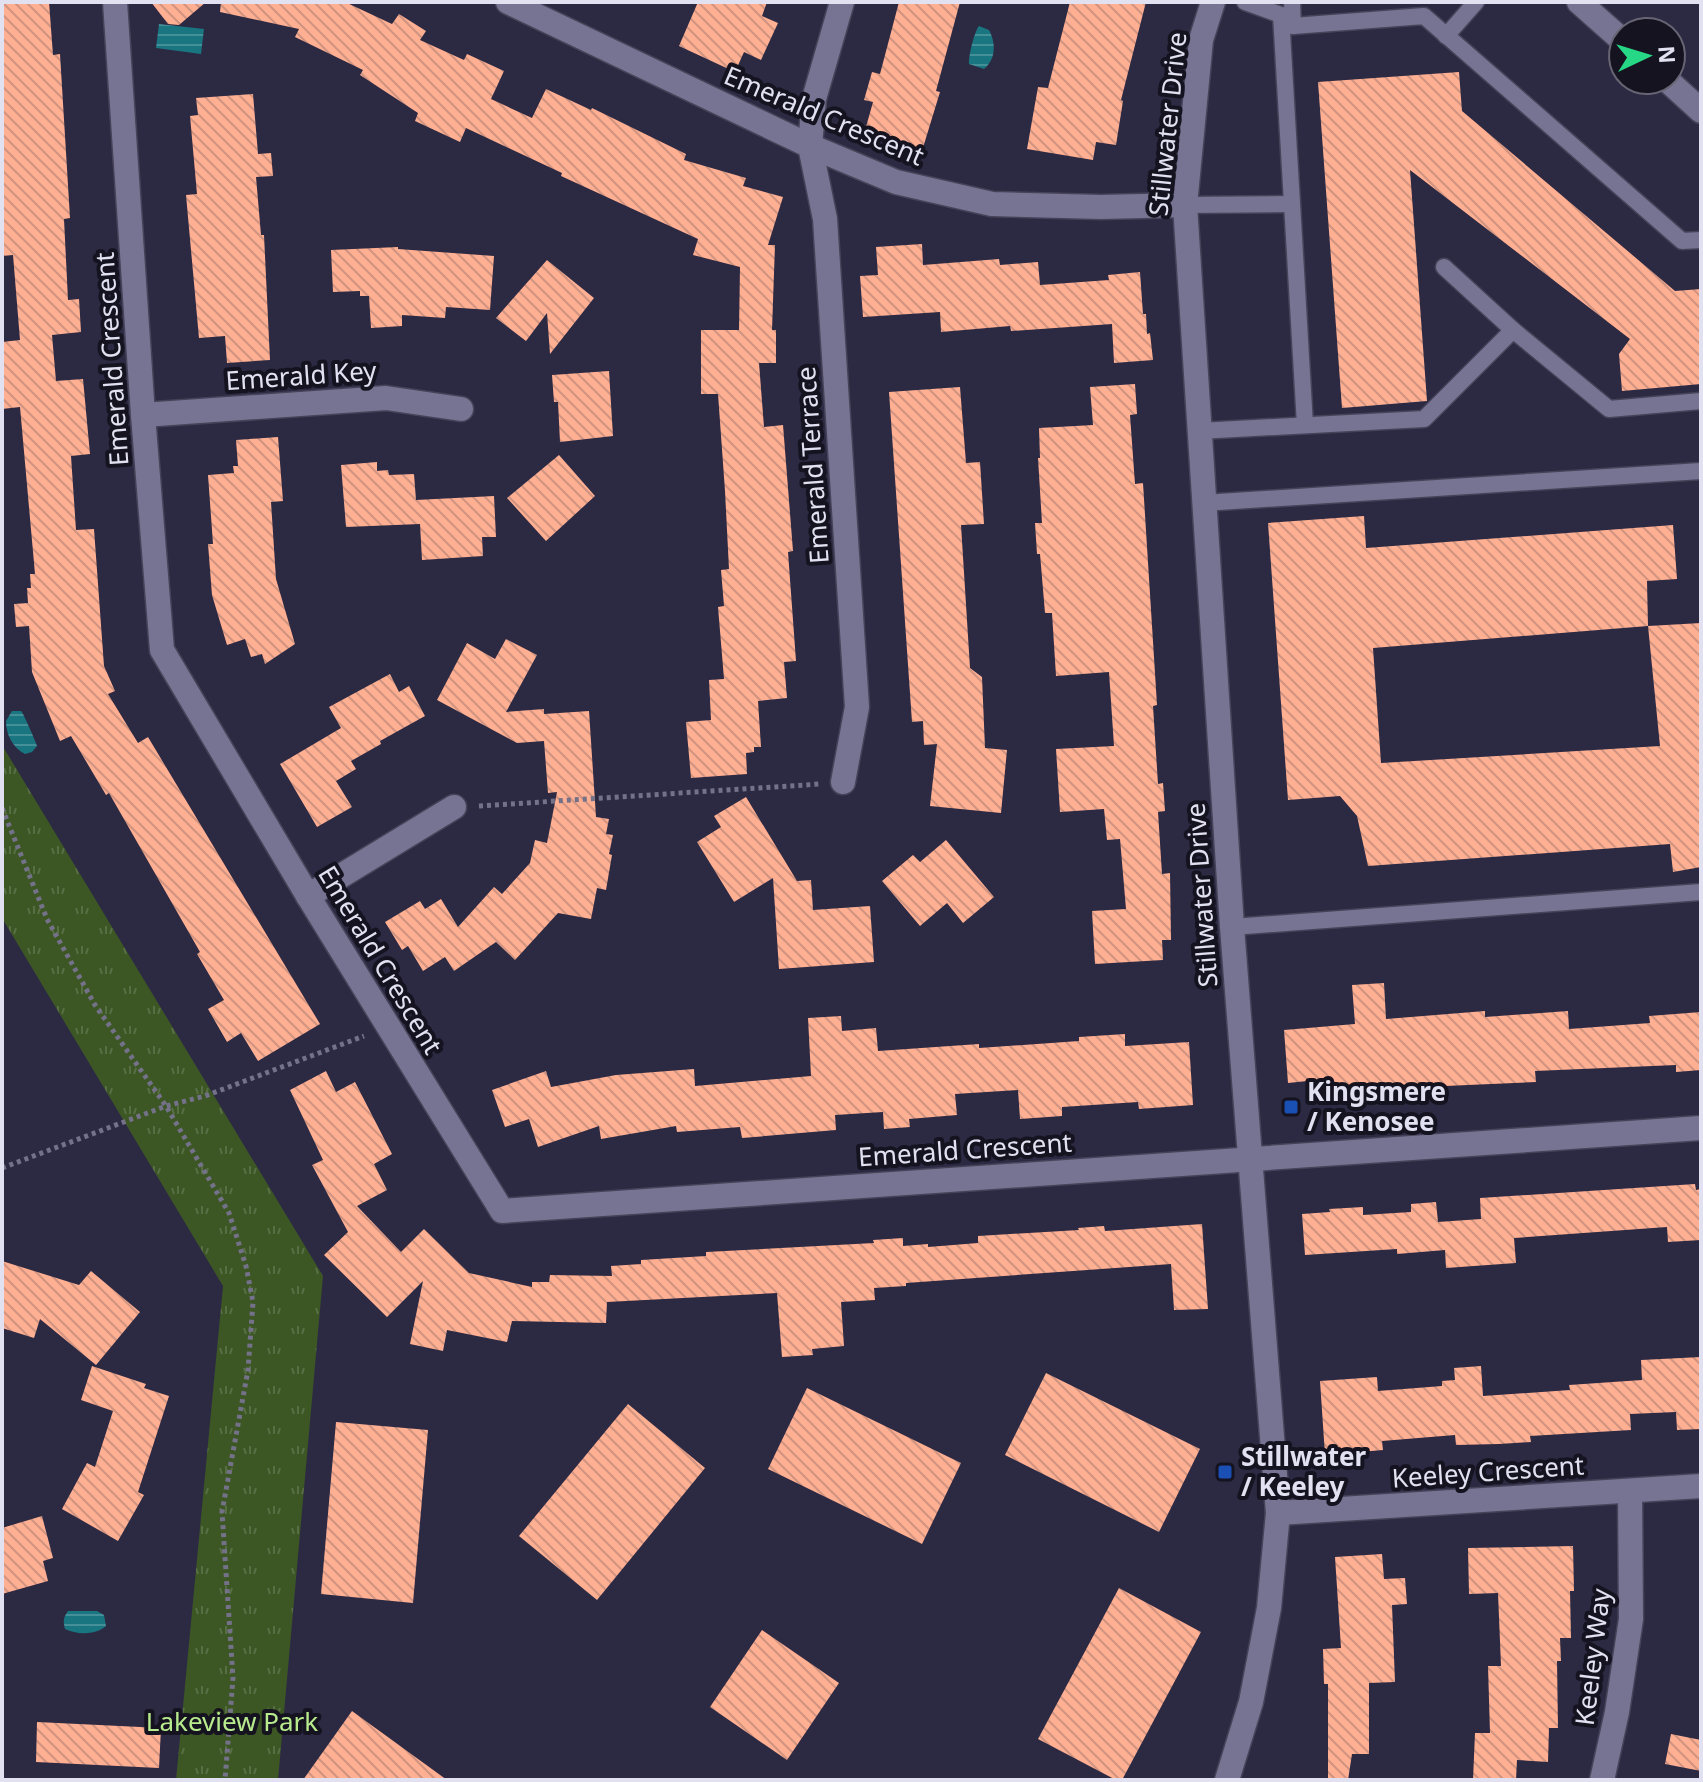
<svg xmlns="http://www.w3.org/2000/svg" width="1703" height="1782" viewBox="0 0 1703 1782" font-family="'Noto Sans',sans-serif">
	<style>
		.park { fill: url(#park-tufts) }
		.water { fill: url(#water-rules) }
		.building { fill: url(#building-back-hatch); fill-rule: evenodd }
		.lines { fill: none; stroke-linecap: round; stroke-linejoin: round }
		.service-casing { stroke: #464359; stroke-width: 19 }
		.minor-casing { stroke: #464359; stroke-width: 27 }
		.tertiary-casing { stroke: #464359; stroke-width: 27 }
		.path { stroke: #747289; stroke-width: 5; stroke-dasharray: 4 4; stroke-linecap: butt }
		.service { stroke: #777493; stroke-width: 16 }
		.minor { stroke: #777493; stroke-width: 24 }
		.tertiary { stroke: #777493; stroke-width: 24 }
		.transit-dot { fill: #1a4fb4; stroke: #15131f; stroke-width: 3 }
		.labels { text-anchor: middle; stroke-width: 8; stroke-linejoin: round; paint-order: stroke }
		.street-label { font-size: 26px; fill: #e1e1f2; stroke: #15131f }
		.poi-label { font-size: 26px; font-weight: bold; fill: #e1e1f2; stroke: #15131f; text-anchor: start }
		.park-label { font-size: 26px; fill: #b8eb8e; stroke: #15131f }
	</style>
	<defs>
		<pattern id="park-tufts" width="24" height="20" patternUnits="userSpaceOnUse" patternTransform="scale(2)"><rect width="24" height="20" fill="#3c5624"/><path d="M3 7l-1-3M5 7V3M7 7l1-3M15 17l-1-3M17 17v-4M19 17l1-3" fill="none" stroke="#586e44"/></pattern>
		<pattern id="water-rules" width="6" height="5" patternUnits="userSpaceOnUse" patternTransform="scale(2)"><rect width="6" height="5" fill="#197580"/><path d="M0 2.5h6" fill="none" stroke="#458f99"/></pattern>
		<pattern id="building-back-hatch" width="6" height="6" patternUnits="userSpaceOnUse" patternTransform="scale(2)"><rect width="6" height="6" fill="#ffaf92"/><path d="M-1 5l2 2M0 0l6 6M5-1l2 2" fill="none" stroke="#d09480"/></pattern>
	</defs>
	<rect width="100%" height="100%" fill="#2c2943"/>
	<!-- park -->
	<path class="park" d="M2,745L323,1276L278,1780H176L223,1286L2,918Z"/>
	<!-- water -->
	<g class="water">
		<path d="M159,24L204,29L201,54L156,48Z"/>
		<path d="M979,26L989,30C996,43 996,59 984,69L969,64C968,58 974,32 979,26Z"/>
		<path d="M12,711H21C23,712 36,743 37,746L32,752L25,754C13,748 6,735 6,721Z"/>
		<path d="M68,1611H97L104,1615L106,1626C96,1635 77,1635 65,1629C63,1621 63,1618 68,1611Z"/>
	</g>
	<!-- building -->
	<g class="building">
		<path d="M2,2H49L53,55L60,54L70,218L64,219L68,300L79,299L81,332L52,335L56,381L83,379L90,454L71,456L76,530L94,529L104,666L115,691L108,694L138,743L148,737L320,1024L258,1061L241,1033L227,1042L208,1009L224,1000L197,954L200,952L109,793L106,795L71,736L60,741L32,672L29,626L16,627L14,604L28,603L27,588H31L30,574H35L20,407L2,409V342L20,340L13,255L2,256Z"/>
		<path d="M151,2H206L179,25L168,24Z"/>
		<path d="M221,2H345L392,24L399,14L426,31L420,40L464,60L467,54L504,71L491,99L532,118L546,89L591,110L592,108L686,154L684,160L746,178L743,186L783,197L768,245H775L772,330H776V363H759L764,427L783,425L793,551L788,552L796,661L784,662L787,698L758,701L761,747H754V752L746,753L747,774L691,778L686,722L711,720L709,680L724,679L718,607L724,606L721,570L729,569L725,491L718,394H701V330H739L740,267L693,255L698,239L561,176L562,173L466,128L460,142L415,121L418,113L360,75L363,70L295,37L299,29L220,12Z"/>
		<path d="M698,2H767L762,16L778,23L761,60L744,52L735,72L679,46Z"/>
		<path d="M899,2H960L936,91L940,92L922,151L864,134L873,102L864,100L872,72L880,74Z"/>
		<path d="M1070,2H1146L1121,100L1123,101L1116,145L1096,142L1093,160L1027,149L1038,87L1048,88Z"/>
		<path d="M1459,72L1462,111L1675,291L1701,289V384L1622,391L1619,354L1630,339L1410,170L1427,401L1342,408L1318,82Z"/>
		<path d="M253,94L258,154L271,153L273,176L256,177L261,235H264L270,360L227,363L225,336L199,338L186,195L197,194L190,116L198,115L196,98Z"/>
		<path d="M922,244L923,265L999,259L1000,265L1038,262L1040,285L1109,280L1108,275L1140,272L1143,314H1146L1147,334L1150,333L1153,360L1114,363L1112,324L1011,331L1010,326L941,332L940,312L863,317L860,276L878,275L876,247Z"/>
		<path d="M398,247V249L494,256L490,310L446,307L445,318L402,315V326L371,328L369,296H360V291L333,292L331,250Z"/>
		<path d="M547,260L594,298L550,354L547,313L526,341L496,318Z"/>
		<path d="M609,371L613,436L560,442L558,402H554L552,375Z"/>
		<path d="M1135,384L1137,414L1130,415L1135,484L1143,483L1157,705L1153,706L1158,784L1163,783L1165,811L1158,812L1162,874L1170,873L1171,940H1162L1163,960L1095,964L1092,911L1126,909L1120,839L1107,840L1104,809L1060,812L1056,749L1114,746L1109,672L1056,676L1052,613H1045L1040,554H1037L1035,523H1042L1038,458H1040L1039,428L1093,425L1090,387Z"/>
		<path d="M960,387L966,463L980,462L984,524L961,525L970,668L982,677L985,748L1007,750L1001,813L930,806L937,744L924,745L923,721L912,722L889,392Z"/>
		<path d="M278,437L283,501L271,502L276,579L295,644L265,664L262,654L251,657L245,639L227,645L212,595L208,544H213L208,475L234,473L233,466H238L236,440Z"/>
		<path d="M559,455L595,496L546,541L507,498Z"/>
		<path d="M377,462V471L388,470L389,475L414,474L416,500L494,496L496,537H482L483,556L422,560L420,524L346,527L341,465Z"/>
		<path d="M1364,516L1366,548L1673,525L1677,579L1647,581L1648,626L1701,623V867L1673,872L1670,844L1368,866L1357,816L1340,796L1288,800L1268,523ZM1648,626L1660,746L1381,763L1373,648Z"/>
		<path d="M506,639L537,655L506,712L544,709V714L589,711L596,817L609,819L606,834L613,835L609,854L612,855L606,890L597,888L591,919L558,913L515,960L496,942L454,971L445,957L423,971L408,946L402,950L385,922L420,901L425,909L441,899L458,927L494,887L502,894L530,863L535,840L547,843L557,792L548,793L544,741L517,743L437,700L467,643L495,659Z"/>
		<path d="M390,674L399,692L409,686L425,716L380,741L381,744L351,761L356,769L336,781L352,807L317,827L280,764L341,728L329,707Z"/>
		<path d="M746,797L797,881L811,880L813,910L870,906L874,962L779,969L773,878L734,902L697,842L721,827L714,816Z"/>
		<path d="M946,840L994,897L963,923L947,903L920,926L882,881L913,855L920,862Z"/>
		<path d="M1384,983L1386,1019L1485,1011V1017L1568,1011L1569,1029L1650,1023L1649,1016L1701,1012V1070L1676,1072V1065L1535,1071L1536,1082L1399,1088V1091L1318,1098L1317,1080L1288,1083L1284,1030L1355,1024L1352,985Z"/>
		<path d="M841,1016L842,1031L876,1028L878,1051L979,1044V1048L1079,1041V1037L1125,1034V1046L1189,1042L1193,1105L1139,1109L1138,1102L1062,1107V1116L1020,1119L1018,1090L955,1094L957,1115L909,1119L910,1127L884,1129L883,1112L835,1115L836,1130L742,1138L740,1127L677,1132L676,1126L601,1139L599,1126L538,1147L529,1119L505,1127L492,1090L546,1071L551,1087L616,1075L694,1069L695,1086L811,1076L808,1018Z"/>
		<path d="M326,1071L336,1092L355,1082L392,1154L374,1164L387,1190L357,1206L401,1252L424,1229L469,1273L532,1287V1282H549L550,1275L612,1276L611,1266L641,1264V1260L706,1256V1252L874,1243L873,1240L903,1238V1246L928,1244V1247L978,1243V1236L1079,1230L1078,1228L1104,1226L1105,1231L1202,1224L1208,1309L1174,1310L1171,1264L906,1283V1286L874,1288L875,1300L841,1302L844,1346L812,1349L813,1355L782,1357L777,1293L607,1302L606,1323L512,1321L507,1342L447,1330L443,1351L410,1344L423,1281L387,1317L324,1255L348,1232L312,1165L323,1160L290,1090Z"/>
		<path d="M1695,1184L1696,1190L1701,1189V1240L1668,1242L1667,1227L1514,1238L1516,1263L1446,1268L1445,1250L1397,1254V1249L1305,1255L1302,1214L1330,1212L1329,1209L1363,1207V1215L1411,1212V1204L1436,1202L1438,1222L1481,1219L1480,1198Z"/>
		<path d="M2,1261L79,1285L91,1271L140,1312L96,1365L40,1319L34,1338L2,1328Z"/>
		<path d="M1701,1357V1429L1677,1430L1676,1412L1630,1414L1631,1430L1530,1436L1531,1442L1499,1444L1456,1445L1455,1435L1382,1441L1383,1450L1325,1455L1320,1381L1377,1377L1378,1391L1442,1386V1381L1455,1380L1454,1368L1481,1366L1483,1396L1570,1390L1569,1385L1642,1380L1641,1360Z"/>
		<path d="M92,1366L146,1384L144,1388L169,1396L138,1492L144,1495L118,1541L62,1509L87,1463L95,1467L113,1411L81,1400Z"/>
		<path d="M1046,1373L1200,1449L1159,1532L1005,1455Z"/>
		<path d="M807,1388L961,1463L922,1544L768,1469Z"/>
		<path d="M628,1404L705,1468L597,1600L519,1536Z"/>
		<path d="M336,1422L428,1430L413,1603L321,1594Z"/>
		<path d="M42,1516L53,1558L43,1561L48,1581L2,1594V1528Z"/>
		<path d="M1573,1546L1574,1591H1570L1571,1638H1560L1561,1661H1557L1558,1728H1549L1548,1762L1517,1760L1516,1780H1473L1475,1733H1490L1488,1666H1501L1498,1593L1469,1594L1468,1548Z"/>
		<path d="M1382,1554L1384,1579L1405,1578L1407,1604L1392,1605L1395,1682L1369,1683V1754H1352L1348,1780H1328V1684H1324L1323,1649L1341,1648L1335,1557Z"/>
		<path d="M1119,1588L1201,1632L1122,1780H1116L1038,1739Z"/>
		<path d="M762,1630L839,1683L787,1760L710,1707Z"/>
		<path d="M352,1711L447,1780H303Z"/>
		<path d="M37,1722L161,1728L159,1768L36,1762Z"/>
		<path d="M1671,1734L1701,1740V1771L1665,1764Z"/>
	</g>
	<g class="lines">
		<defs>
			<g id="service">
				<path d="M1245,2L1281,15"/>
				<path d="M1292,2L1293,26"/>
				<path d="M1446,36L1476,2"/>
				<path d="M1185,205L1292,204"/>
				<path d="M1444,267L1513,330"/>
				<path d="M1305,425L1281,15L1293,26L1424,16L1682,241L1701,240"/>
				<path d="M1199,431L1424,419L1513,330L1609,409L1701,401"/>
				<path d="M1203,503L1701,471"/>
				<path d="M1232,927L1701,892"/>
			</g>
			<g id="minor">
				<path d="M115,2L143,415L162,650L308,896L502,1211L1701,1128"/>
				<path d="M508,2L810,146L896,182L992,204L1101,207L1185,205"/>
				<path d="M842,2L814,99L810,146L825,219L857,707L843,782"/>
				<path d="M143,415L386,398L461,409"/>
				<path d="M308,896L454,807"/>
				<path d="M1278,1513L1701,1486"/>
				<path d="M1602,1780L1617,1712L1631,1619L1630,1491"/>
			</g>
			<g id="tertiary">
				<path d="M1213,2L1201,40L1185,205L1232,927L1278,1513L1269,1608L1251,1702L1227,1780"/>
				<path d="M1579,2L1623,41"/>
				<path d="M1667,80L1701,111"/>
			</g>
		</defs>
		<!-- service casing -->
		<use href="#service" class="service-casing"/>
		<!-- minor casing -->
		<use href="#minor" class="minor-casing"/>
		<!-- tertiary casing -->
		<use href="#tertiary" class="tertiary-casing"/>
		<!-- path -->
		<g class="path">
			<path d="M479,806L820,784"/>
			<path d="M2,808L47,919L95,1005L166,1106L229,1213L246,1266L253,1302L248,1370L222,1512L233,1678L225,1780"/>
			<path d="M2,1168L166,1106L205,1096L364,1036"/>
		</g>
		<!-- service -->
		<use href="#service" class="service"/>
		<!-- minor -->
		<use href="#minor" class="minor"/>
		<!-- tertiary -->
		<use href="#tertiary" class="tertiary"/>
	</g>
	<!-- markers -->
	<g class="transit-dot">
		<rect x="1283" y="1099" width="16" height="16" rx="4"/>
		<rect x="1217" y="1464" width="16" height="16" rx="4"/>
	</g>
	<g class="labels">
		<!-- street labels -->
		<g class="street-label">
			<text transform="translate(824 116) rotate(23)" y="9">Emerald Crescent</text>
			<text transform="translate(1168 124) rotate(-84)" y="9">Stillwater Drive</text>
			<text transform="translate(112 359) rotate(-94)" y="9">Emerald Crescent</text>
			<text transform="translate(301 376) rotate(-4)" y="9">Emerald Key</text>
			<text transform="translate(813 465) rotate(-94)" y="9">Emerald Terrace</text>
			<text transform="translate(1202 895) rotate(-94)" y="9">Stillwater Drive</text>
			<text transform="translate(380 960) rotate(59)" y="9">Emerald Crescent</text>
			<text transform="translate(965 1150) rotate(-4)" y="9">Emerald Crescent</text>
			<text transform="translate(1488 1472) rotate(-4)" y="9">Keeley Crescent</text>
			<text transform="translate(1593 1657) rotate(-83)" y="9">Keeley Way</text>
		</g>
		<!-- poi labels -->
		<g class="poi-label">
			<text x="1307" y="1101">Kingsmere<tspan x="1307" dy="30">/ Kenosee</tspan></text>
			<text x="1241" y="1466">Stillwater<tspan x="1241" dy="30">/ Keeley</tspan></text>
		</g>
		<!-- park labels -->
		<g class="park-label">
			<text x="232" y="1731">Lakeview Park</text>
		</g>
	</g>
	<!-- border -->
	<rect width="1703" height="1782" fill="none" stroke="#e1e1f2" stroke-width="8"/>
	<!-- north arrow -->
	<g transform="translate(1647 56) rotate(86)"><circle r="38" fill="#15131f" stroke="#676573" stroke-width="2"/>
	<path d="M0-6L14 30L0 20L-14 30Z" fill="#26d886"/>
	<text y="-12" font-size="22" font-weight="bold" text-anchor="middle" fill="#e1e1f2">N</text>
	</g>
</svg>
